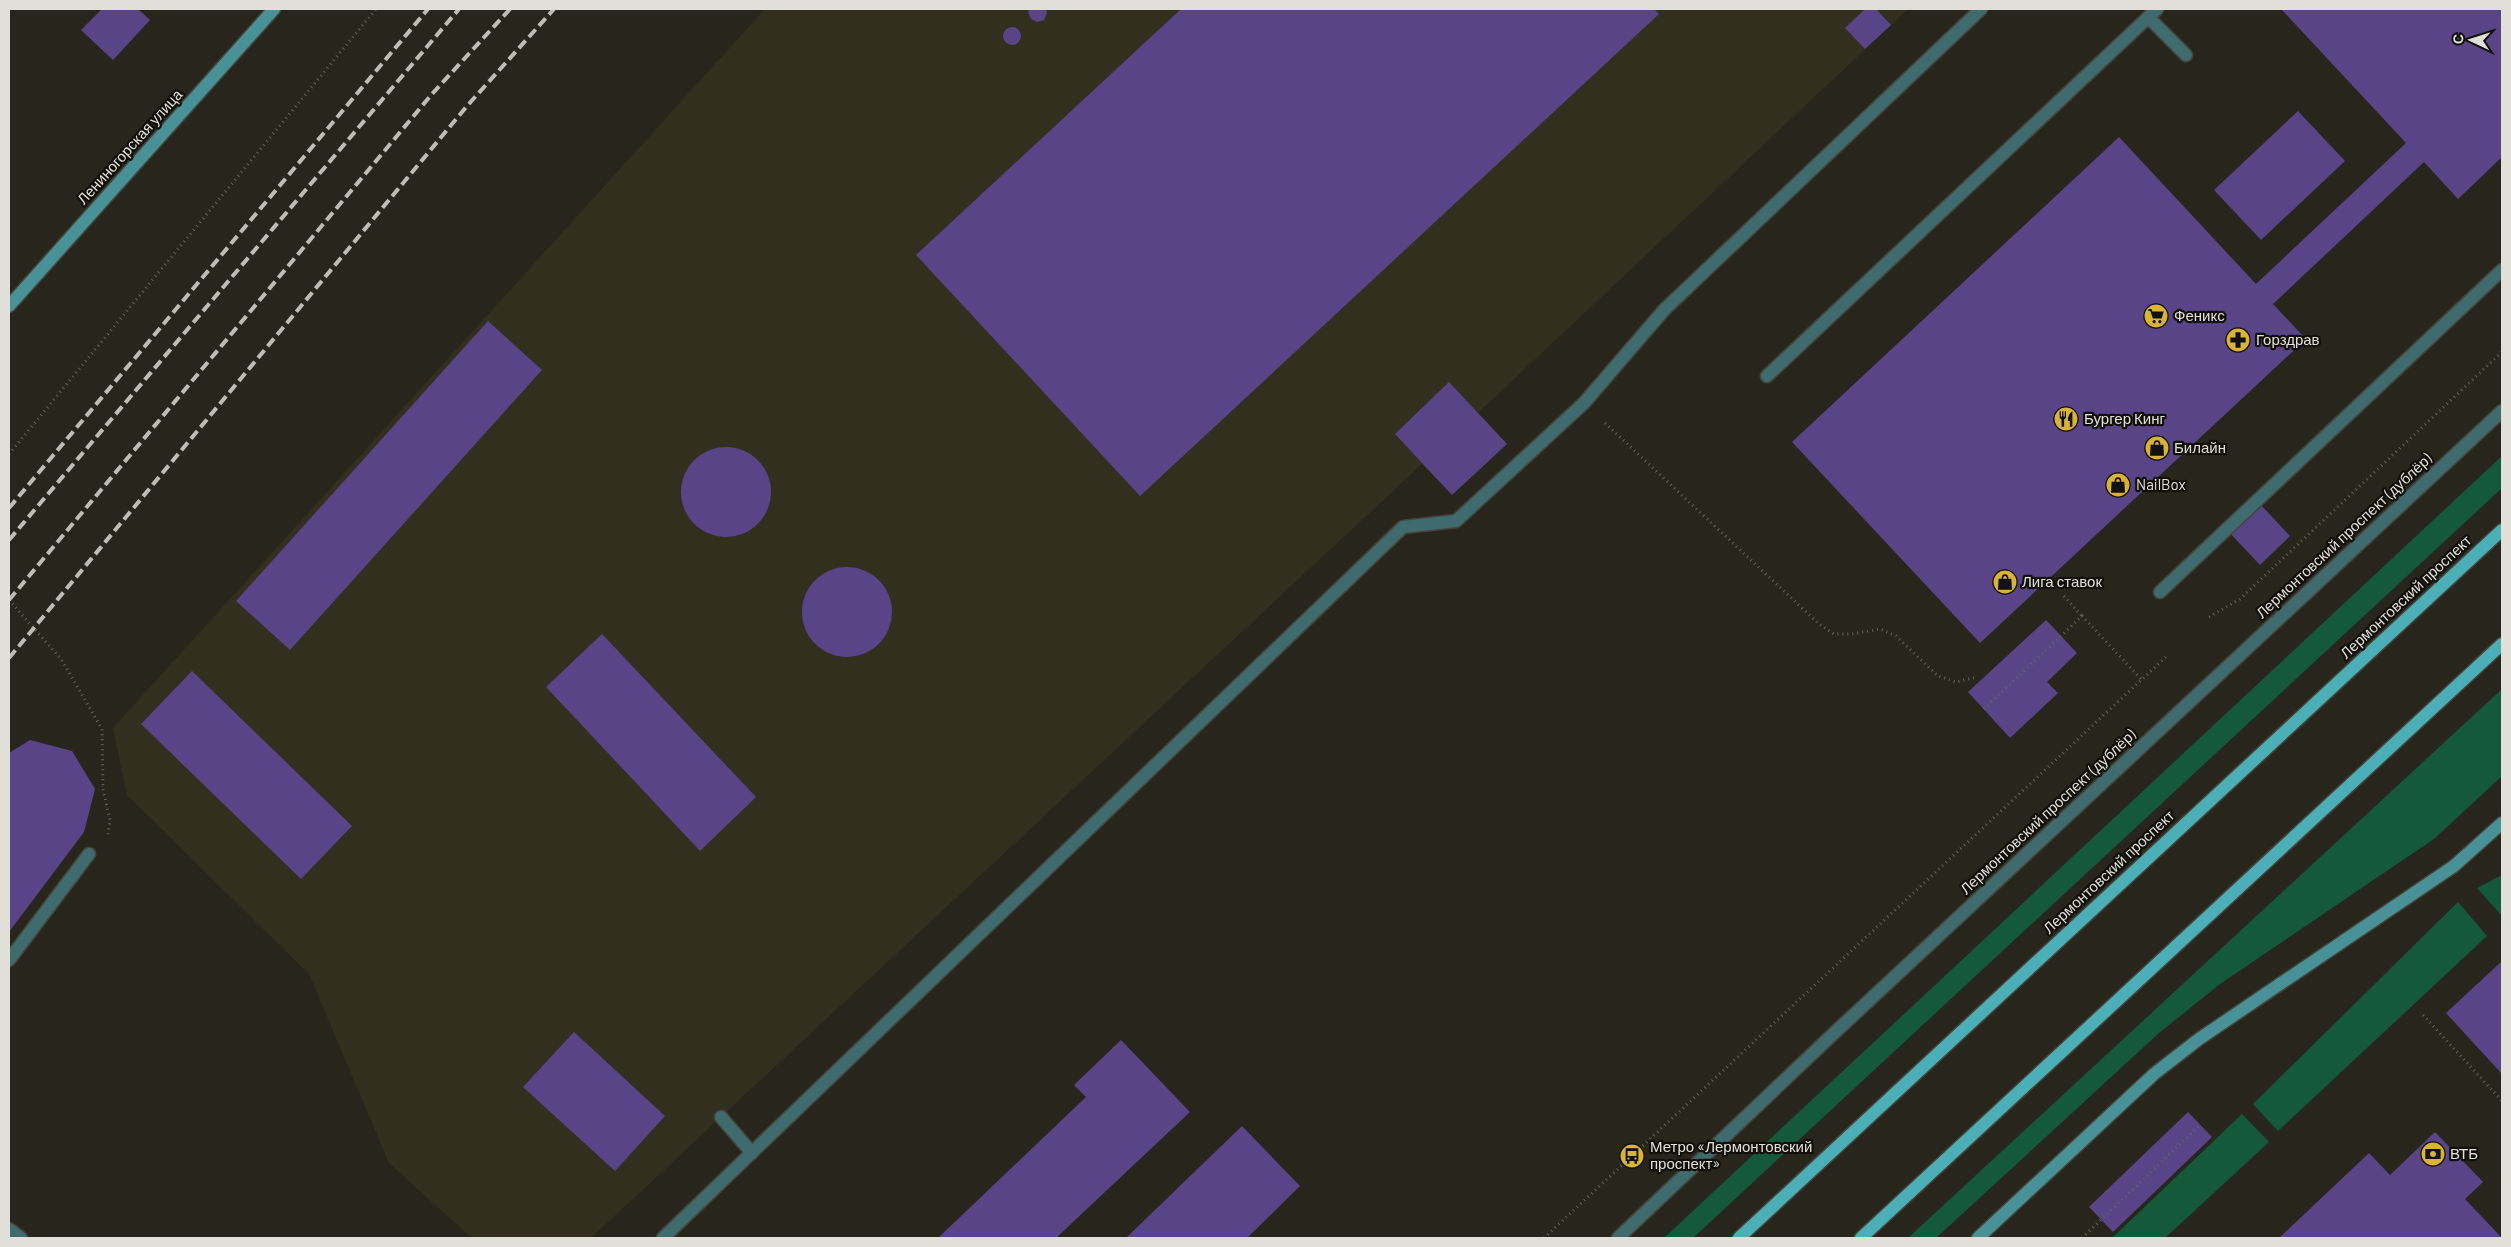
<svg xmlns="http://www.w3.org/2000/svg" width="2511" height="1247" viewBox="0 0 2511 1247" font-family="Barlow,sans-serif">
	<style>
		.built { fill: #332f1f }
		.green { fill: #13593a }
		.building { fill: #584487 }
		.lines { fill: none; stroke-linecap: round; stroke-linejoin: round }
		.lane-casing { stroke: #45443a; stroke-width: 15 }
		.street-casing { stroke: #45443a; stroke-width: 15 }
		.secondary-casing { stroke: #45443a; stroke-width: 15 }
		.primary-casing { stroke: #45443a; stroke-width: 15 }
		.path { stroke: #65645b; stroke-width: 3; stroke-dasharray: 1 4; stroke-linecap: butt }
		.lane { stroke: #3f6a6e; stroke-width: 12 }
		.street { stroke: #3f6a6e; stroke-width: 12 }
		.secondary { stroke: #479197; stroke-width: 12 }
		.primary { stroke: #4cafb7; stroke-width: 12 }
		.rail { stroke: #bdbcb5; stroke-width: 4; stroke-dasharray: 10 5; stroke-linecap: butt }
		.labels { text-anchor: middle; stroke-width: 4.5; stroke-linejoin: round; paint-order: stroke }
		.street-label { font-size: 15px; fill: #e0dfd8; stroke: #100f0a }
		.poi-label { font-size: 15px; fill: #e0dfd8; stroke: #100f0a; text-anchor: start }
	</style>
	<rect width="100%" height="100%" fill="#28261c"/>
	<!-- built -->
	<path class="built" d="M765,9H1908L1478,413L1507,444L1452,495L1422,464L591,1238H472L389,1163L309,974L127,795L113,728Z"/>
	<!-- green -->
	<g class="green">
		<path d="M2502,456V488L1693,1238H1664Z"/>
		<path d="M2502,689V776L2434,839L2220,984L2159,1033L1936,1238H1908Z"/>
		<path d="M2502,875V916L2477,888Z"/>
		<path d="M2458,902L2487,936L2278,1131L2253,1104Z"/>
		<path d="M2242,1114L2269,1142L2165,1238H2112Z"/>
	</g>
	<!-- building -->
	<g class="building">
		<path d="M102,9H138L150,20L113,60L81,30Z"/>
		<path d="M1030,9H1046L1047,13L1044,20L1037,22L1031,19L1028,12Z"/>
		<path d="M1181,9H1654L1659,14L1140,496L916,255Z"/>
		<path d="M1865,9H1876L1891,25L1865,49L1845,28Z"/>
		<path d="M2281,9H2502V157L2458,199L2424,162L2273,304L2306,339L1980,643L1792,442L2119,137L2256,284L2406,143Z"/>
		<circle cx="1012" cy="36" r="9"/>
		<path d="M2298,111L2345,161L2261,240L2214,190Z"/>
		<path d="M488,321L542,370L290,650L236,601Z"/>
		<path d="M1449,382L1507,444L1452,495L1395,434Z"/>
		<circle cx="726" cy="492" r="45"/>
		<path d="M2259,503L2290,536L2260,565L2229,532Z"/>
		<circle cx="847" cy="612" r="45"/>
		<path d="M2046,620L2077,653L2047,682L2058,693L2010,738L1968,692Z"/>
		<path d="M602,634L756,797L700,851L546,687Z"/>
		<path d="M192,671L352,826L301,879L141,724Z"/>
		<path d="M30,740L72,751L95,789L84,832L9,932V753Z"/>
		<path d="M2502,961V1074L2446,1013Z"/>
		<path d="M574,1032L665,1116L615,1171L523,1087Z"/>
		<path d="M1121,1040L1190,1112L1056,1238H938L1086,1097L1074,1085Z"/>
		<path d="M2188,1112L2212,1137L2113,1232L2089,1207Z"/>
		<path d="M1242,1126L1300,1186L1247,1238H1126Z"/>
		<path d="M2435,1132L2483,1182L2465,1199L2502,1238H2279L2369,1153L2390,1175Z"/>
	</g>
	<g class="lines">
		<defs>
			<g id="lane">
				<path d="M2148,17L2186,55"/>
				<path d="M1767,376L2157,9"/>
				<path d="M2160,592L2502,270"/>
				<path d="M9,960L89,854"/>
				<path d="M721,1117L752,1153"/>
				<path d="M9,1229L21,1238"/>
				<path d="M663,1238L1403,527L1456,521L1584,403L1664,310L1981,9"/>
			</g>
			<path id="street" d="M1618,1238L1831,1036L2502,411"/>
			<g id="secondary">
				<path d="M9,306L274,9"/>
				<path d="M1978,1238L2154,1074L2199,1039L2454,866L2502,823"/>
			</g>
			<g id="primary">
				<path d="M1739,1238L2502,530"/>
				<path d="M1861,1238L2502,644"/>
			</g>
		</defs>
		<!-- lane casing -->
		<use href="#lane" class="lane-casing"/>
		<!-- street casing -->
		<use href="#street" class="street-casing"/>
		<!-- secondary casing -->
		<use href="#secondary" class="secondary-casing"/>
		<!-- primary casing -->
		<use href="#primary" class="primary-casing"/>
		<!-- path -->
		<g class="path">
			<path d="M1605,423L1819,624L1834,634H1852L1880,629L1896,636L1938,676L1956,682L1977,677"/>
			<path d="M9,454L376,9"/>
			<path d="M2064,596L2082,616"/>
			<path d="M9,600L61,659L102,729L103,789L110,820L108,835"/>
			<path d="M2209,617L2240,599L2502,352"/>
			<path d="M1984,709L2082,616L2142,680"/>
			<path d="M2423,1015L2502,1101"/>
			<path d="M1544,1238L2168,655"/>
			<path d="M2082,1238L2200,1125"/>
		</g>
		<!-- lane -->
		<use href="#lane" class="lane"/>
		<!-- street -->
		<use href="#street" class="street"/>
		<!-- secondary -->
		<use href="#secondary" class="secondary"/>
		<!-- primary -->
		<use href="#primary" class="primary"/>
		<!-- rail -->
		<g class="rail">
			<path d="M9,508L428,9"/>
			<path d="M9,540L459,9"/>
			<path d="M9,600L432,94L510,9"/>
			<path d="M9,658L467,106L554,9"/>
		</g>
	</g>
	<!-- icons -->
	<defs>
		<symbol id="supermarket-disc" viewBox="-11 -11 22 22"><circle r="9.5" fill="#d9b334" stroke="#100f0a"/><path d="M-6-5.5h2.5l.6 2H6L4.5 2H-2.5L-4.4-4H-6ZM-1.5 3.2a1.3 1.3 0 1 0 .1 0ZM3 3.2a1.3 1.3 0 1 0 .1 0Z" fill="#111"/></symbol>
		<symbol id="pharmacy-disc" viewBox="-11 -11 22 22"><circle r="9.5" fill="#d9b334" stroke="#100f0a"/><path d="M-2-6h4v4h4v4h-4v4h-4v-4h-4v-4h4Z" fill="#111"/></symbol>
		<symbol id="restaurant-disc" viewBox="-11 -11 22 22"><circle r="9.5" fill="#d9b334" stroke="#100f0a"/><path d="M-5-6h1v4h1v-4h1v4h1v-4h1v5L-1.5 .5V6h-2V.5L-5-1ZM5-6V6H3V1.5H1.5Q1.5-4 5-6Z" fill="#111"/></symbol>
		<symbol id="shop-disc" viewBox="-11 -11 22 22"><circle r="9.5" fill="#d9b334" stroke="#100f0a"/><path d="M-5-2.5h2.3a2.7 3.5 0 0 1 5.4 0H5L5.5 6h-11ZM-1.5-2.5h3a1.5 2.3 0 0 0-3 0Z" fill="#111"/></symbol>
		<symbol id="bank-disc" viewBox="-11 -11 22 22"><circle r="9.5" fill="#d9b334" stroke="#100f0a"/><path d="M-6-4H6V4H-6ZM0-2.3a2.3 2.3 0 1 0 0 4.6a2.3 2.3 0 1 0 0-4.6Z" fill="#111"/></symbol>
		<symbol id="bus-disc" viewBox="-11 -11 22 22"><circle r="9.5" fill="#d9b334" stroke="#100f0a"/><path d="M-5-6H5V4H4V6H2V4H-2V6H-4V4H-5ZM-3.5-4V0h7V-4ZM-3.5 1.2v1.5H-2V1.2ZM2 1.2v1.5H3.5V1.2Z" fill="#111"/></symbol>
	</defs>
	<g fill-rule="evenodd">
		<use href="#supermarket-disc" x="2142" y="302" width="28" height="28"/>
		<use href="#pharmacy-disc" x="2224" y="326" width="28" height="28"/>
		<use href="#restaurant-disc" x="2052" y="405" width="28" height="28"/>
		<use href="#shop-disc" x="2143" y="434" width="28" height="28"/>
		<use href="#shop-disc" x="2104" y="471" width="28" height="28"/>
		<use href="#shop-disc" x="1991" y="568" width="28" height="28"/>
		<use href="#bank-disc" x="2419" y="1140" width="28" height="28"/>
		<use href="#bus-disc" x="1618" y="1142" width="28" height="28"/>
	</g>
	<g class="labels">
		<!-- street labels -->
		<g class="street-label">
			<text transform="translate(130 147) rotate(-48)" y="5">Лениногорская улица</text>
			<text transform="translate(2344 536) rotate(-43)" y="5">Лермонтовский проспект (дублёр)</text>
			<text transform="translate(2406 597) rotate(-43)" y="5">Лермонтовский проспект</text>
			<text transform="translate(2048 812) rotate(-43)" y="5">Лермонтовский проспект (дублёр)</text>
			<text transform="translate(2109 872) rotate(-43)" y="5">Лермонтовский проспект</text>
		</g>
		<!-- poi labels -->
		<g class="poi-label">
			<text x="2174" y="321">Феникс</text>
			<text x="2256" y="345">Горздрав</text>
			<text x="2084" y="424">Бургер Кинг</text>
			<text x="2174" y="453">Билайн</text>
			<text x="2136" y="490">NailBox</text>
			<text x="2022" y="587">Лига ставок</text>
			<text x="1650" y="1152">Метро «Лермонтовский<tspan x="1650" dy="17">проспект»</tspan></text>
			<text x="2450" y="1159">ВТБ</text>
		</g>
	</g>
	<!-- border -->
	<rect width="2511" height="1247" fill="none" stroke="#e0dfd8" stroke-width="20"/>
	<!-- north arrow -->
	<g transform="translate(2471 40) rotate(274)" stroke="#100f0a" stroke-width="4" paint-order="stroke">
	<path d="M0-4L9 19L0 12L-9 19Z" fill="#e0dfd8"/>
	<text y="-8" font-size="14" font-weight="bold" text-anchor="middle" fill="#e0dfd8">С</text>
	</g>
</svg>
